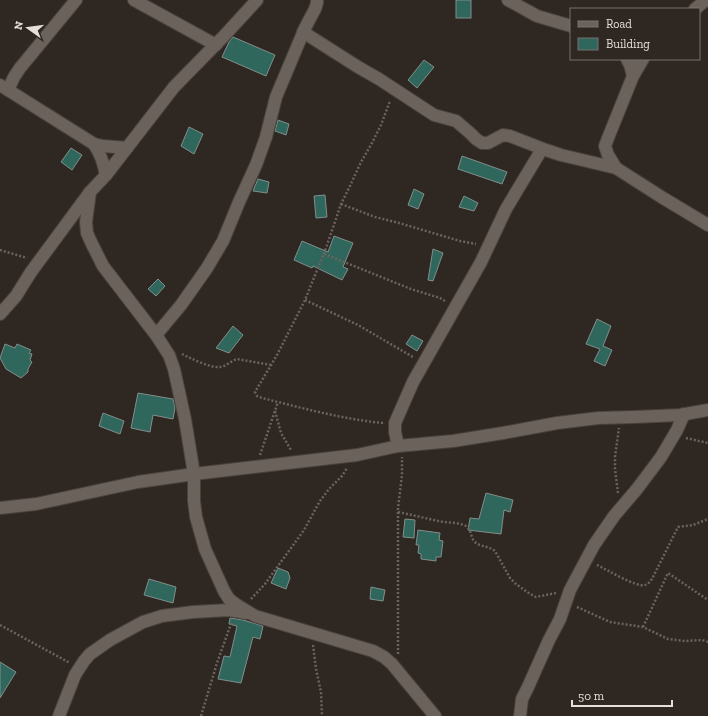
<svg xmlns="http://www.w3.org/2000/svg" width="708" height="716" viewBox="0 0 708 716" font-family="'Zilla Slab',serif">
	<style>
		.building { fill: #2f675c; stroke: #828e8b }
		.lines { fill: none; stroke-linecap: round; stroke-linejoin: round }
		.minor-casing { stroke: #48423e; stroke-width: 14 }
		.path { stroke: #6a635e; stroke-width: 2.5; stroke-dasharray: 2 2; stroke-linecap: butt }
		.minor { stroke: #6b625c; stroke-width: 12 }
	</style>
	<rect width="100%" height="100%" fill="#2f2722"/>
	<!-- building -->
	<g class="building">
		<rect x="456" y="0" width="15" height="18"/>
		<path d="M233,37L275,55L266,76L222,57L229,42Z"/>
		<path d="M424,60L434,67L417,88L408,80Z"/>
		<path d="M278,120L289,124L286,135L275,131Z"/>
		<path d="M189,127L203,134L194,154L181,146Z"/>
		<path d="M71,148L82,155L72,170L61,162Z"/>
		<path d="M462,156L507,172L502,184L458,169Z"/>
		<path d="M258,179L269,182L267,193L253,191Z"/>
		<path d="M414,189L424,194L418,209L408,205Z"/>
		<path d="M325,195L327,217L316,218L314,196Z"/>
		<path d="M464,196L478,203L474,211L459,207Z"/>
		<path d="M334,236L353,243L343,267L348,269L342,280L313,266L312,268L294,260L302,241L328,252Z"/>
		<path d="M433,249L443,253L433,281L428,280Z"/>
		<path d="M158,279L165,286L156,296L148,289Z"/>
		<path d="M597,319L611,326L603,346L612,350L605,366L594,361L600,349L586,344Z"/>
		<path d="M233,326L243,335L229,353L216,348Z"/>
		<path d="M412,335L423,341L417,351L406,344Z"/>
		<path d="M5,344L15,348L17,344L31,350L29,353L32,354L30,360L32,362L28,369V372L21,378L6,369L0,358Z"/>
		<path d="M138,393L173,399L175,408L173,419L153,415L150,432L131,428Z"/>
		<path d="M103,413L124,421L120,434L99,426Z"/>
		<path d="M486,493L513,500L510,512L504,510L501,534L468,530L470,518L479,519Z"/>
		<path d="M405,519L415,520L414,538L403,537Z"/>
		<path d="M418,530L440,533L439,540L443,541L441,557H436V561L421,559V554L418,553L419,545H416Z"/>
		<path d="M278,568L288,572L290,578L286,589L271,583Z"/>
		<path d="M149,579L176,587L173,603L144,595Z"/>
		<path d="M371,587L385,590L383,601L370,599Z"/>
		<path d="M230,618L243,620L263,626L260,639L253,637L241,683L218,679L224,656L230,657L237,626L229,624Z"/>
		<path d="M0,662L16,672L0,698Z"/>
	</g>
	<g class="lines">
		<defs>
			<g id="minor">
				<path d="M134,0L216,45"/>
				<path d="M508,0L537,16L571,26"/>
				<path d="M695,9L706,0"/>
				<path d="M303,32L358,67L379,79L434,115L456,121L470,133L476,139L482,143H488L503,135L510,136L546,150L561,155L616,168"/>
				<path d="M627,59L630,65L633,76"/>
				<path d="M643,59L633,76L608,138L605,146L608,155L616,168L663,198L708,225"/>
				<path d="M0,85L94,144C101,155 103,162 106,175"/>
				<path d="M8,90L14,77L20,68L76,0"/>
				<path d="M94,144L103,146L127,148"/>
				<path d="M90,192L86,222L87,233L91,242L103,266L156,335L169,355L174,369L185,419L194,474V501L196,517L205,549L224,591L229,599L237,605L255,616L373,651L384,657L392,664L435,716"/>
				<path d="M0,314L16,296L31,272L90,192L106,175L174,87L224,36L257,0"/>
				<path d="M156,335L181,305L207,268L223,241L239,202L256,165L266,137L276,97L305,28L315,9L317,3V0"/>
				<path d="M398,446L395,432V423L413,382L481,262L506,209L542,149"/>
				<path d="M0,508L36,504L138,482L194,474L357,455L398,446L453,441L503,433L557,423L598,418L634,417L680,415L708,410"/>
				<path d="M59,716L75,675L84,661L90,654L110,640L143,622L162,616L193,612L229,610L246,613"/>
				<path d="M520,716L522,699L528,687L549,640L560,619L570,590L594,545L614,516L637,489L661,457L677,430L684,414"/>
			</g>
		</defs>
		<!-- minor casing -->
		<use href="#minor" class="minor-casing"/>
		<!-- path -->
		<g class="path">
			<path d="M341,204L375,217L399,223L460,241L476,244"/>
			<path d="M0,250L27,258"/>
			<path d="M324,254L411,289L440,298L445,301"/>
			<path d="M305,300L358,325L413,357"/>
			<path d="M182,354C190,358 210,368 219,367C225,367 231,361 237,359L271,365"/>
			<path d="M275,411L281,433L291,450"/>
			<path d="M383,423C342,419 302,408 262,398L257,396L255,392L277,355L305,300L326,248L341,204L349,188L361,162L372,143L381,125L390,101"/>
			<path d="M686,438L708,443"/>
			<path d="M260,455L278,402"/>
			<path d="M618,493L615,469V457L619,428"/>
			<path d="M398,512C412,515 425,518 438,521C447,523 458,522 466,526C472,529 470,538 475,542C480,547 489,546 495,551L510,578L516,584L530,594L536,597L556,593"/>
			<path d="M597,565C606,569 637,588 645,585C648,585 650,581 652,579L678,527L693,525L708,519"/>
			<path d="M251,599L265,584L304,530L320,501L329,489L342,476L347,468"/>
			<path d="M577,607L610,622L643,627L668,639L685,641L702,640L708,642"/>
			<path d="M0,625L70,663"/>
			<path d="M643,627L668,573L708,600"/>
			<path d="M313,645L316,669L321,692L322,716"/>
			<path d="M398,654V508L402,475V457"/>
			<path d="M201,716L217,663L232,621"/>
		</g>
		<!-- minor -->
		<use href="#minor" class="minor"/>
	</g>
	<!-- legend -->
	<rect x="570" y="8" width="130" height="52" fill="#2f2722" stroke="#78716c"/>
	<rect x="578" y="21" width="20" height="6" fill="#6b625c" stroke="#78716c"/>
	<text x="606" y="28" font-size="12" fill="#e5dfdc">Road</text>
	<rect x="578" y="38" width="20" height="12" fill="#2f675c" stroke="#78716c"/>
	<text x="606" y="48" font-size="12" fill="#e5dfdc">Building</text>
	<!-- north arrow -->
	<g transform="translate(28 28) rotate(284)" stroke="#2f2722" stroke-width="3" paint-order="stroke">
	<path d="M0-3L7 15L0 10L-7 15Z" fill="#e5dfdc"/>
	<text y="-6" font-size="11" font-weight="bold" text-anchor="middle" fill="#e5dfdc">N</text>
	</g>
	<!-- scale -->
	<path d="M572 700v6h100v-6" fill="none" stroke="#e5dfdc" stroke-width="2"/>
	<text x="578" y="700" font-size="12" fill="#e5dfdc" stroke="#2f2722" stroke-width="3" paint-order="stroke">50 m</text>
</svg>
